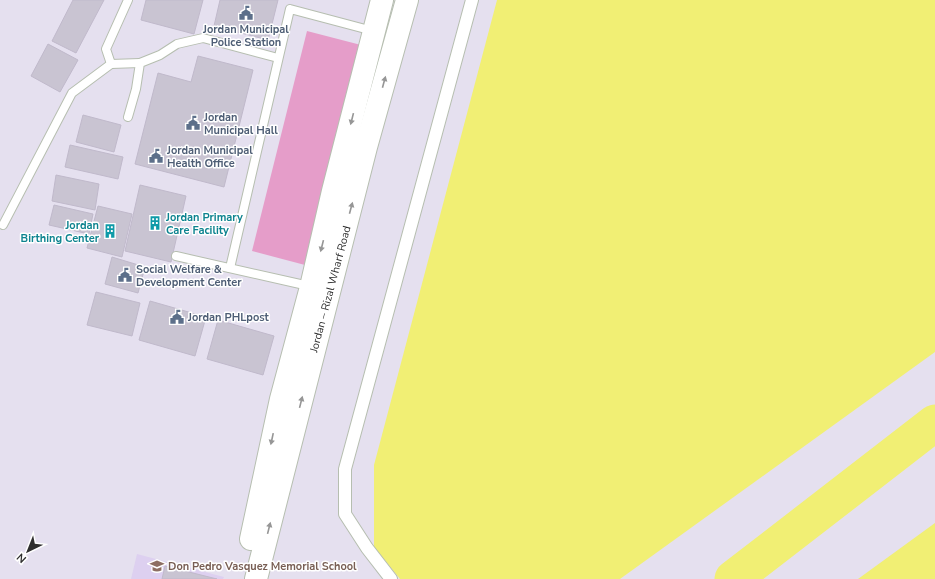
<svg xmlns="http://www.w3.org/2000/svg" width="935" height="579" viewBox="0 0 935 579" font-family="'Nunito Sans',sans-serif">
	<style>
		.education { fill: #ddd0f0 }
		.green { fill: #e59dc9 }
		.water { fill: #f1ef74 }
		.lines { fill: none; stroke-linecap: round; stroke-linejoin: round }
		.river { stroke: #f1ef74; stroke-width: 37 }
		.building { fill: #c9c4d2; stroke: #c0b9cb }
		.service-casing { stroke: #b6beb0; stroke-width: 10 }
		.pedestrian-casing { stroke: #b6beb0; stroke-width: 14 }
		.secondary-casing { stroke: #b6beb0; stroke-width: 24 }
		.service { stroke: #fff; stroke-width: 8 }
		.pedestrian { stroke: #fff; stroke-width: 12 }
		.secondary { stroke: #fff; stroke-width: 22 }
		.oneway { fill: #969696 }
		.labels { text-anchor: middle; stroke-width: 3; stroke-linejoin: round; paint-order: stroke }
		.service-label { font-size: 11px; font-weight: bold; fill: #4e5e75; stroke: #fff; text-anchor: start }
		.culture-label { font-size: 11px; font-weight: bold; fill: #0d838f; stroke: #fff; text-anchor: start }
		.street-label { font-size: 11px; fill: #2e2e2e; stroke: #fff }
		.education-label { font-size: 11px; font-weight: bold; fill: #785e54; stroke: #fff; text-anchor: start }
	</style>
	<rect width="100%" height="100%" fill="#e5e0ef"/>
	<!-- education -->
	<path class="education" d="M137,554L224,577L223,579H131Z"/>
	<!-- green -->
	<path class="green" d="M307,31L361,45L305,265L252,251Z"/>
	<!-- water -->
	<g class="water">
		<path d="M497,0H935V352L620,579H400L374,547V465Z"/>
		<path d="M935,523V579H858Z"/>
	</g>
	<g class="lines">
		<!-- river -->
		<path class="river" d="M733,579L935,423"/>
	</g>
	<!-- building -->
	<g class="building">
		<path d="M73,0H104L76,53L52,41Z"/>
		<path d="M146,0H203L194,34L141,20Z"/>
		<path d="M220,0H278L268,40L214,26Z"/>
		<path d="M48,44L78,60L60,92L31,76Z"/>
		<path d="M198,56L253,70L224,187L135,164L158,73L191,82Z"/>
		<path d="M83,115L121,125L114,152L76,142Z"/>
		<path d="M70,145L123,157L118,179L65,167Z"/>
		<path d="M56,175L99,184L95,210L52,201Z"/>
		<path d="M140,185L186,196L171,262L125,251Z"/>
		<path d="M54,205L93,214L89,234L49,225Z"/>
		<path d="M98,206L132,214L122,257L87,248Z"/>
		<path d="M112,257L145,267L138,293L105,284Z"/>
		<path d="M96,292L140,303L132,336L87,325Z"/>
		<path d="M150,301L206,317L195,356L139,340Z"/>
		<path d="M218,320L274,336L263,375L207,359Z"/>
		<path d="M165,566L217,579H162Z"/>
	</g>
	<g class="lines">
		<defs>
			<g id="service">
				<path d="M128,0L106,49L111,64L140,63"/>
				<path d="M128,117L136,89L140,63L160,55L177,44L203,38L278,58"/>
				<path d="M3,225L72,93L111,64"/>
				<path d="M176,256L309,286"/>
				<path d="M230,268L290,9L373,31"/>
			</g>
			<path id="pedestrian" d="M391,579L367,548L345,514V469L472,0"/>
			<g id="secondary">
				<path d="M251,539L281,399L311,287L333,191L382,0"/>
				<path d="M256,579L366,147L407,0"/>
			</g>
		</defs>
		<!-- service casing -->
		<use href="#service" class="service-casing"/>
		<!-- pedestrian casing -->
		<use href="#pedestrian" class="pedestrian-casing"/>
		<!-- secondary casing -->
		<use href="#secondary" class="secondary-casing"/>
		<!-- service -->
		<use href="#service" class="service"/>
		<!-- pedestrian -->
		<use href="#pedestrian" class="pedestrian"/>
		<!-- secondary -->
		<use href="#secondary" class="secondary"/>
	</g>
	<!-- one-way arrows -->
	<defs><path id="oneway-solid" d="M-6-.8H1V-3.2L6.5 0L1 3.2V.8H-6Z"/></defs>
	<g class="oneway">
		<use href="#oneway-solid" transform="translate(384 82) rotate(-75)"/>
		<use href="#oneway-solid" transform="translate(352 119) rotate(104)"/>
		<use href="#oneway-solid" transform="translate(351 208) rotate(-75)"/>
		<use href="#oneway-solid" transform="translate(322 246) rotate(104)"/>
		<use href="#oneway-solid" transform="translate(301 402) rotate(-76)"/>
		<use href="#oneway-solid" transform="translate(272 439) rotate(102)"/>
		<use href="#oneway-solid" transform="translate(269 528) rotate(-76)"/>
	</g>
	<!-- icons -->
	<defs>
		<symbol id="civic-bare" viewBox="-9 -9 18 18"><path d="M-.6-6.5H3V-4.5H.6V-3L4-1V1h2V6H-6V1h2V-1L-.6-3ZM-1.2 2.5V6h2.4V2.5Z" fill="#5c6f8a" stroke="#fff" stroke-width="2.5" paint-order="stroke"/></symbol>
		<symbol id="building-bare" viewBox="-9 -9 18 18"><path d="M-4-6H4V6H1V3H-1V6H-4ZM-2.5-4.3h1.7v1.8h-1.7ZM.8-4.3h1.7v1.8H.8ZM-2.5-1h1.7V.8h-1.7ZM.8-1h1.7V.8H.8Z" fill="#0f9aa8" stroke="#fff" stroke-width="2.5" paint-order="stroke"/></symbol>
		<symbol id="school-bare" viewBox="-9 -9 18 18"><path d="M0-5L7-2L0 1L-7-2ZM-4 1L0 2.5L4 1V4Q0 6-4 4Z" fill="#8d6e63" stroke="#fff" stroke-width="2.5" paint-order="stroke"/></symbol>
	</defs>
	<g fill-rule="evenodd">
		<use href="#civic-bare" x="236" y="3" width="20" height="20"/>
		<use href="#civic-bare" x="183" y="113" width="20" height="20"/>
		<use href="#civic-bare" x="146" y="146" width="20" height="20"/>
		<use href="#building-bare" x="145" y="213" width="20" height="20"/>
		<use href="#building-bare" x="100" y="221" width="20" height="20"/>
		<use href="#civic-bare" x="115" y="265" width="20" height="20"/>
		<use href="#civic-bare" x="167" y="307" width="20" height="20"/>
		<use href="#school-bare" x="147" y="556" width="20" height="20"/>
	</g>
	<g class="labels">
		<!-- service labels -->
		<g class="service-label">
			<text x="246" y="33" text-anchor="middle">Jordan Municipal<tspan x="246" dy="13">Police Station</tspan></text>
			<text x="204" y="121">Jordan<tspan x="204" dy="13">Municipal Hall</tspan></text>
			<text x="167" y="154">Jordan Municipal<tspan x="167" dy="13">Health Office</tspan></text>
			<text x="136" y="273">Social Welfare &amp;<tspan x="136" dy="13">Development Center</tspan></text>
			<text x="188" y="321">Jordan PHLpost</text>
		</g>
		<!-- culture labels -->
		<g class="culture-label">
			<text x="166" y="221">Jordan Primary<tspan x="166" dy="13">Care Facility</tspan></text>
			<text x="99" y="229" text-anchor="end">Jordan<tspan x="99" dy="13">Birthing Center</tspan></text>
		</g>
		<!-- street labels -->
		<g class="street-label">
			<text transform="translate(330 289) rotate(-75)" y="4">Jordan – Rizal Wharf Road</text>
		</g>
		<!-- education labels -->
		<g class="education-label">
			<text x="168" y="570">Don Pedro Vasquez Memorial School</text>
		</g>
	</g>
	<!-- north arrow -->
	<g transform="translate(28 551) rotate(223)" stroke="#ffffff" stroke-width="3" paint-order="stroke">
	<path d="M0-3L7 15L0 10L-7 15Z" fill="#2e2e2e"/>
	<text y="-6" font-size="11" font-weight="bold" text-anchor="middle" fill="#2e2e2e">N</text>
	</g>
</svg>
